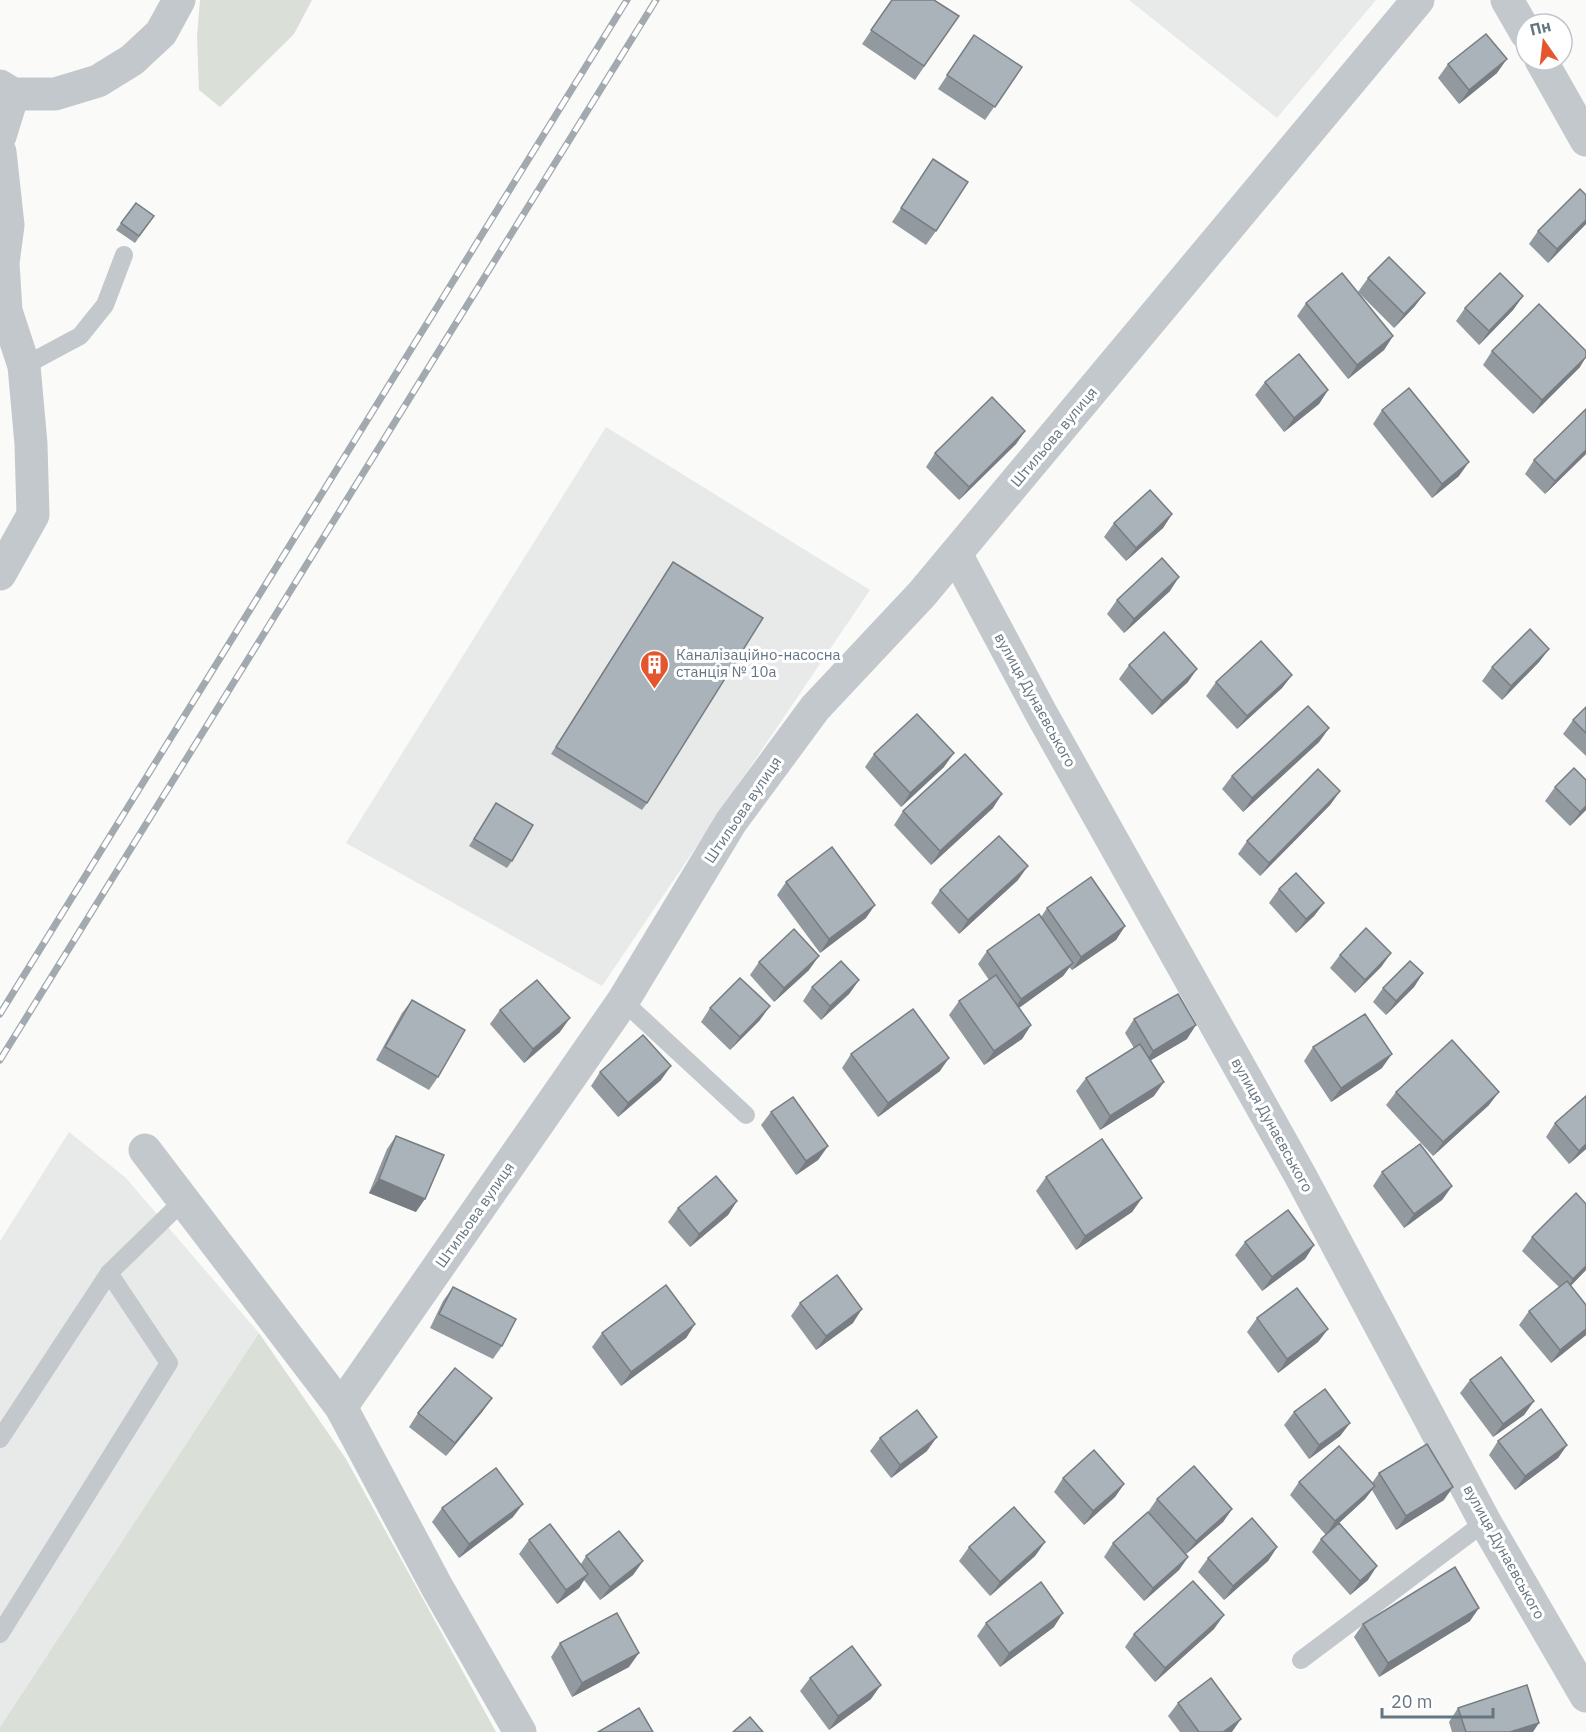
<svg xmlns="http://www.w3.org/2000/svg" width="1586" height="1732" viewBox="0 0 1586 1732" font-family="'IBM Plex Sans',sans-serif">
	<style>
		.built { fill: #e8e9e9 }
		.green { fill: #dadfd7 }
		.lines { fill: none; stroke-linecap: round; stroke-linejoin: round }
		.lane { stroke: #c3c8cc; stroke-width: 18 }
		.street { stroke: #c3c8cc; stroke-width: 33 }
		.rail-casing { stroke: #a2aab0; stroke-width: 7 }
		.rail { stroke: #fff; stroke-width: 4.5; stroke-dasharray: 14; stroke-linecap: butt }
		.wall { fill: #929a9f }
		.shaded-wall { fill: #777d82 }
		.building { fill: #aab3b9; stroke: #777d82; stroke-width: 1.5 }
		.labels { text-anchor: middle; stroke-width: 6; stroke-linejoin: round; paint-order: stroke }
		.street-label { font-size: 15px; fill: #657683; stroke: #fff }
		.poi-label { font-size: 15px; fill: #657683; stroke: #fff; text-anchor: start }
	</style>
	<rect width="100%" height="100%" fill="#fafaf8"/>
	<!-- built -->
	<g class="built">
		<path d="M1129,0H1376L1277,118Z"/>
		<path d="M606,427L870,590L602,986L346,843Z"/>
		<path d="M69,1132L126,1178L259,1333L0,1727V1241Z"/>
	</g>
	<!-- green -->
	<g class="green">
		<path d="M200,0H312L294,34L220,107L199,90L197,36Z"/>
		<path d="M259,1333L346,1459L496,1732H0V1727Z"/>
	</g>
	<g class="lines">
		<!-- lane -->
		<g class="lane">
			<path d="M24,366L80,336L105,305L124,255"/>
			<path d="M623,1001L746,1115"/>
			<path d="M0,1439L109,1273L183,1201"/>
			<path d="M0,1634L169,1363L109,1273"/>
			<path d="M1301,1660L1485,1522"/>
		</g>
		<!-- street -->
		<g class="street">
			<path d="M1507,0L1526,33"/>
			<path d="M1541,60L1586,140"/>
			<path d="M0,86L13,94H55L98,81L132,60L161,33L179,0"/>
			<path d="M0,136L13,94"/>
			<path d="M0,152L8,225L3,263L6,311L24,366L31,444L33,515L0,574"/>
			<path d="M956,554L1041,713L1300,1175L1485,1522L1586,1696"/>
			<path d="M145,1150L341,1407L437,1587L520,1732"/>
			<path d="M341,1407L623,1001L731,822L815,708L922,594L1418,0"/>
		</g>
		<defs>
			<g id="rail">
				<path d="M0,1014L627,0"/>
				<path d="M0,1060L656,0"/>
			</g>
		</defs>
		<!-- rail casing -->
		<use href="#rail" class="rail-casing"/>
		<!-- rail -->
		<use href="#rail" class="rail"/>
	</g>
	<!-- wall -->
	<g class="wall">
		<path d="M892,0L959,16L915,80L862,44Z"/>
		<path d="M974,35L1022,67L985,120L938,89Z"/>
		<path d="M1448,64L1497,73L1459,104L1438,78Z"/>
		<path d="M933,159L936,231L926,245L892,222Z"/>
		<path d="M136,203L154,216L135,243L116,230Z"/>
		<path d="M1586,224L1548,263L1529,244L1538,231Z"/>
		<path d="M1368,278L1415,306L1394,328L1358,292Z"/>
		<path d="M1523,296L1513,310L1479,345L1456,321L1465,308Z"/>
		<path d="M1306,303L1393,336L1384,350L1348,379L1297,316Z"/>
		<path d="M1492,351L1580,367L1533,414L1483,365Z"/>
		<path d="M1265,382L1328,390L1319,404L1284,432L1255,395Z"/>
		<path d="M1382,410L1459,476L1432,498L1373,424Z"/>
		<path d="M1025,431L1016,444L959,500L926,467L935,453Z"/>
		<path d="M1586,454L1545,494L1525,474L1534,460Z"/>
		<path d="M1172,514L1163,528L1126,561L1104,537L1114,523Z"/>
		<path d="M668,569L647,803L642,810L551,754Z"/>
		<path d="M1170,591L1124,633L1107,614L1117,600Z"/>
		<path d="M1549,649L1539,662L1502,700L1482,681L1492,667Z"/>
		<path d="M1129,665L1188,682L1152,715L1119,679Z"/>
		<path d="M1292,675L1282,688L1237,729L1206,696L1216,682Z"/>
		<path d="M1586,707V756L1563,734L1573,720Z"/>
		<path d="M1329,728L1319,742L1243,812L1222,789L1232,776Z"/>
		<path d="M874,754L944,767L901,807L865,767Z"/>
		<path d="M1555,787L1586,810L1570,826L1545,801Z"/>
		<path d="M1340,791L1330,805L1260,876L1238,854L1247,841Z"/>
		<path d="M496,803L512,861L507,868L469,846Z"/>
		<path d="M993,808L931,865L894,825L903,811Z"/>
		<path d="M1018,880L959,934L931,903L940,890Z"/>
		<path d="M786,882L866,918L820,953L777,895Z"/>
		<path d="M1279,889L1324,903L1314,916L1296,933L1269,903Z"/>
		<path d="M1047,908L1125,926L1116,940L1072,970L1069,967L1063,976L1019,1008L1031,1025L1022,1039L984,1065L949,1015L959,1001L989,980L978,964L987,951L1041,917Z"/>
		<path d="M1391,953L1381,967L1355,993L1330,968L1340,955Z"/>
		<path d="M759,962L809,970L774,1002L750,975Z"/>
		<path d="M1423,973L1414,987L1386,1015L1373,1002L1383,988Z"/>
		<path d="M859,980L849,994L821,1020L803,1001L812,987Z"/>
		<path d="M412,1000L438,1077L429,1090L376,1060L402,1013Z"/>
		<path d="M710,1008L760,1020L730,1050L701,1022Z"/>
		<path d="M500,1010L560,1032L524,1063L490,1024Z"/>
		<path d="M1134,1019L1187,1039L1151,1060L1154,1096L1100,1130L1076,1091L1086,1078L1134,1048L1125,1033Z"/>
		<path d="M1313,1047L1382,1068L1331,1102L1304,1061Z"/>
		<path d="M851,1054L940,1071L878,1117L842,1068Z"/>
		<path d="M600,1072L661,1080L618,1117L591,1086Z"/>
		<path d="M1396,1092L1489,1105L1433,1156L1386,1105Z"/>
		<path d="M771,1112L828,1146L818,1160L796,1175L761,1125Z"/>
		<path d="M1555,1123L1586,1149L1569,1164L1546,1137Z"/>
		<path d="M396,1136L416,1212L369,1193L387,1149Z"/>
		<path d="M1382,1172L1452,1186L1442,1200L1404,1228L1373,1186Z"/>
		<path d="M1046,1177L1142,1198L1132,1212L1076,1250L1036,1191Z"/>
		<path d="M737,1201L728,1215L690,1247L668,1222L678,1208Z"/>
		<path d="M1532,1237L1586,1270L1570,1286L1586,1335L1551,1363L1519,1325L1529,1311L1559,1287L1522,1251Z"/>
		<path d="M1245,1242L1314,1245L1305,1259L1262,1291L1235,1255Z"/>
		<path d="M453,1287L502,1346L493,1359L430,1328L443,1301Z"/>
		<path d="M800,1303L853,1323L816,1350L791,1316Z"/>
		<path d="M1257,1318L1328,1329L1318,1342L1278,1373L1247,1332Z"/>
		<path d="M695,1324L686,1338L621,1386L592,1347L602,1333Z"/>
		<path d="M1470,1380L1534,1401L1524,1415L1493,1437L1460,1393Z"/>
		<path d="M492,1398L482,1412L446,1456L409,1427L418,1413Z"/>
		<path d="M1294,1412L1350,1423L1340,1436L1309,1459L1284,1425Z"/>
		<path d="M880,1438L927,1451L891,1478L870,1451Z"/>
		<path d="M1498,1441L1567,1445L1558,1458L1515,1490L1489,1455Z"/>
		<path d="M1379,1473L1444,1500L1396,1530L1372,1490L1365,1499L1326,1535L1290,1495L1299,1482L1372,1483Z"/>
		<path d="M1063,1478L1124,1484L1115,1497L1084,1525L1054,1492Z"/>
		<path d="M1157,1499L1232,1509L1223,1522L1186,1554L1188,1557L1179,1570L1144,1601L1104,1557L1113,1543L1148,1512Z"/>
		<path d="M442,1508L513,1517L459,1558L432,1522Z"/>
		<path d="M1321,1539L1368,1580L1350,1595L1312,1552Z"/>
		<path d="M529,1540L581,1564L586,1556L643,1561L633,1575L600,1600L584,1580L579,1588L557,1604L519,1554Z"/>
		<path d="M1045,1542L1035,1556L990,1596L959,1561L969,1547Z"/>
		<path d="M1277,1547L1268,1561L1224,1600L1198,1572L1208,1558Z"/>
		<path d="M1470,1621L1379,1677L1354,1637L1363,1624Z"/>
		<path d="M986,1623L1054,1627L1000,1667L977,1636Z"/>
		<path d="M1214,1629L1155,1682L1125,1647L1134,1634Z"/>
		<path d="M560,1643L629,1667L572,1697L551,1657Z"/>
		<path d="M810,1678L871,1699L829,1730L800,1691Z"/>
		<path d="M1178,1703L1232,1732H1180L1168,1716Z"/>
		<path d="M1458,1708L1533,1732H1452L1449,1722Z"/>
	</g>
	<!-- shaded-wall -->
	<g class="shaded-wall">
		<path d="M1507,59L1497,73L1459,104L1469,90Z"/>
		<path d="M1586,220V224L1548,263L1557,249Z"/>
		<path d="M1425,293L1415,306L1394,328L1404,314Z"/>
		<path d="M1523,296L1513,310L1479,345L1489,331Z"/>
		<path d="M1393,336L1384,350L1348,379L1357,365Z"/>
		<path d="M1586,357L1580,367L1533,414L1542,400Z"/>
		<path d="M1328,390L1319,404L1284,432L1294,418Z"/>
		<path d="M1025,431L1016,444L959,500L969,487Z"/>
		<path d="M1586,450V454L1545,494L1555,481Z"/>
		<path d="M1469,462L1459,476L1432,498L1442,484Z"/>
		<path d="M1172,514L1163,528L1126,561L1136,548Z"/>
		<path d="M1179,577L1170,591L1124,633L1134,619Z"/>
		<path d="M1549,649L1539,662L1502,700L1511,686Z"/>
		<path d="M1197,669L1188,682L1152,715L1162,701Z"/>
		<path d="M1292,675L1282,688L1237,729L1247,716Z"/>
		<path d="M1329,728L1319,742L1243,812L1252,798Z"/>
		<path d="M954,753L944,767L901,807L910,793Z"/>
		<path d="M1340,791L1330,805L1260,876L1269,863Z"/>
		<path d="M1002,794L993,808L931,865L940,851Z"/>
		<path d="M1586,806V810L1570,826L1580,812Z"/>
		<path d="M1028,866L1018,880L959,934L968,920Z"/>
		<path d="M1324,903L1314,916L1296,933L1306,919Z"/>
		<path d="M875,905L866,918L820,953L829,939Z"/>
		<path d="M1125,926L1116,940L1072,970L1081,957Z"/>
		<path d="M1391,953L1381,967L1355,993L1365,980Z"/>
		<path d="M819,956L809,970L774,1002L784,988Z"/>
		<path d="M1073,963L1063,976L1012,1013L1021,999Z"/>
		<path d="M1423,973L1414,987L1386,1015L1396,1001Z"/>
		<path d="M859,980L849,994L821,1020L830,1006Z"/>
		<path d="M770,1006L760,1020L730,1050L740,1037Z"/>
		<path d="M570,1018L560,1032L524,1063L533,1049Z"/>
		<path d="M1031,1025L1022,1039L984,1065L994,1051Z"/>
		<path d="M1196,1025L1187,1039L1143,1065L1153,1051Z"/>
		<path d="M1392,1054L1382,1068L1331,1102L1341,1088Z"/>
		<path d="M949,1058L940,1071L878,1117L888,1103Z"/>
		<path d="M671,1066L661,1080L618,1117L628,1103Z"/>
		<path d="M1164,1082L1154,1096L1100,1130L1110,1116Z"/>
		<path d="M1499,1092L1489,1105L1433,1156L1443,1142Z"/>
		<path d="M1586,1144V1149L1569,1164L1579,1151Z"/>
		<path d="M828,1146L818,1160L796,1175L806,1161Z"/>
		<path d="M379,1179L425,1199L416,1212L369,1193Z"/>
		<path d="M1452,1186L1442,1200L1404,1228L1414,1214Z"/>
		<path d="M1142,1198L1132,1212L1076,1250L1085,1236Z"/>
		<path d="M737,1201L728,1215L690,1247L699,1234Z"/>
		<path d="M1314,1245L1305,1259L1262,1291L1272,1277Z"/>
		<path d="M1586,1266V1270L1564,1293L1573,1279Z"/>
		<path d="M862,1309L853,1323L816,1350L826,1336Z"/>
		<path d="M695,1324L686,1338L621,1386L631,1372Z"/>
		<path d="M1328,1329L1318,1342L1278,1373L1287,1359Z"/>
		<path d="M1586,1329V1335L1551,1363L1560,1350Z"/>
		<path d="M492,1398L482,1412L446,1456L455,1443Z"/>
		<path d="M1534,1401L1524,1415L1493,1437L1503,1424Z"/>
		<path d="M1350,1423L1340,1436L1309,1459L1319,1445Z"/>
		<path d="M937,1437L927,1451L891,1478L900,1465Z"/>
		<path d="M1567,1445L1558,1458L1515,1490L1525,1476Z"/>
		<path d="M1124,1484L1115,1497L1084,1525L1093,1511Z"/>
		<path d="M1375,1486L1365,1499L1326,1535L1335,1521Z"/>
		<path d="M1453,1487L1444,1500L1396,1530L1406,1516Z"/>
		<path d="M523,1504L513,1517L459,1558L469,1544Z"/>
		<path d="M1232,1509L1223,1522L1186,1554L1196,1541Z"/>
		<path d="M1045,1542L1035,1556L990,1596L1000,1582Z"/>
		<path d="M1277,1547L1268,1561L1224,1600L1233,1586Z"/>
		<path d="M1188,1557L1179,1570L1144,1601L1153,1588Z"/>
		<path d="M643,1561L633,1575L600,1600L610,1587Z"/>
		<path d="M1377,1566L1368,1580L1350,1595L1360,1581Z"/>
		<path d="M588,1574L579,1588L557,1604L566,1590Z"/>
		<path d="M1479,1608L1470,1621L1379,1677L1388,1663Z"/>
		<path d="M1063,1613L1054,1627L1000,1667L1009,1653Z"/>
		<path d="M1224,1615L1214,1629L1155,1682L1165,1668Z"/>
		<path d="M639,1653L629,1667L572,1697L582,1683Z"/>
		<path d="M881,1685L871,1699L829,1730L838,1716Z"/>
		<path d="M1241,1719L1232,1732H1223Z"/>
		<path d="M1539,1723L1533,1732H1510Z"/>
	</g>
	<!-- building -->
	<g class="building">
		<path d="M892,0H934L959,16L924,66L871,30Z"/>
		<path d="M1486,34L1507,59L1469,90L1448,64Z"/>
		<path d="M974,35L1022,67L995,107L947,75Z"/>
		<path d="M933,159L968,182L936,231L901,208Z"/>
		<path d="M1580,189L1586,195V220L1557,249L1538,231Z"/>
		<path d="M136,203L154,216L139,236L121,223Z"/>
		<path d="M1389,257L1425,293L1404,314L1368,278Z"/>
		<path d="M1342,273L1393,336L1357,365L1306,303Z"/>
		<path d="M1500,273L1523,296L1489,331L1465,308Z"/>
		<path d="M1539,304L1586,351V357L1542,400L1492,351Z"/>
		<path d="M1299,354L1328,390L1294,418L1265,382Z"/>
		<path d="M1409,388L1469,462L1442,484L1382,410Z"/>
		<path d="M992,397L1025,431L969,487L935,453Z"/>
		<path d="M1586,409V450L1555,481L1534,460Z"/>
		<path d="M1150,490L1172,514L1136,548L1114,523Z"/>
		<path d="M1162,558L1179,577L1134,619L1117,600Z"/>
		<path d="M673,562L763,618L647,803L556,747Z"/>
		<path d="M1530,629L1549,649L1511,686L1492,667Z"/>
		<path d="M1164,632L1197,669L1162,701L1129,665Z"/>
		<path d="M1261,641L1292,675L1247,716L1216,682Z"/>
		<path d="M1308,706L1329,728L1252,798L1232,776Z"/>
		<path d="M1586,707V733L1573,720Z"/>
		<path d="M917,714L954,753L910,793L874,754Z"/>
		<path d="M965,754L1002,794L940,851L903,811Z"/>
		<path d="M1574,768L1586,780V806L1580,812L1555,787Z"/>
		<path d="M1318,769L1340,791L1269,863L1247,841Z"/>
		<path d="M496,803L533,825L512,861L474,839Z"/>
		<path d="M999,836L1028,866L968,920L940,890Z"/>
		<path d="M832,847L875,905L829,939L786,882Z"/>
		<path d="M1296,873L1324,903L1306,919L1279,889Z"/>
		<path d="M1091,877L1125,926L1081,957L1047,908Z"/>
		<path d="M1039,914L1073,963L1021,999L987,951Z"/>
		<path d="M1366,928L1391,953L1365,980L1340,955Z"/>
		<path d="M794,929L819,956L784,988L759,962Z"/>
		<path d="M841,961L859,980L830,1006L812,987Z"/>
		<path d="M1410,961L1423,973L1396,1001L1383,988Z"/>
		<path d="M996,975L1031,1025L994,1051L959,1001Z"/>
		<path d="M740,978L770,1006L740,1037L710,1008Z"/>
		<path d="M537,980L570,1018L533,1049L500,1010Z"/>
		<path d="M1178,994L1196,1025L1153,1051L1134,1019Z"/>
		<path d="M412,1000L465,1030L438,1077L385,1047Z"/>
		<path d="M913,1009L949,1058L888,1103L851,1054Z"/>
		<path d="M1365,1014L1392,1054L1341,1088L1313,1047Z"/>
		<path d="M643,1035L671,1066L628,1103L600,1072Z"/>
		<path d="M1452,1040L1499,1092L1443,1142L1396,1092Z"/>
		<path d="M1140,1044L1164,1082L1110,1116L1086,1078Z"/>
		<path d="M1586,1096V1144L1579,1151L1555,1123Z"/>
		<path d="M793,1097L828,1146L806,1161L771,1112Z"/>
		<path d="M396,1136L444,1155L425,1199L379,1179Z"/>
		<path d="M1102,1139L1142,1198L1085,1236L1046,1177Z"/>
		<path d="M1420,1144L1452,1186L1414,1214L1382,1172Z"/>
		<path d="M716,1176L737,1201L699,1234L678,1208Z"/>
		<path d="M1576,1193L1586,1204V1266L1573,1279L1532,1237Z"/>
		<path d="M1288,1210L1314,1245L1272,1277L1245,1242Z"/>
		<path d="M837,1275L862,1309L826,1336L800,1303Z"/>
		<path d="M1567,1281L1586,1305V1329L1560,1350L1529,1311Z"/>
		<path d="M666,1285L695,1324L631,1372L602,1333Z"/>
		<path d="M453,1287L516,1319L502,1346L439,1314Z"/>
		<path d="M1297,1288L1328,1329L1287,1359L1257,1318Z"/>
		<path d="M1501,1357L1534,1401L1503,1424L1470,1380Z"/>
		<path d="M455,1368L492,1398L455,1443L418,1413Z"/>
		<path d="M1325,1389L1350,1423L1319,1445L1294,1412Z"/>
		<path d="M1541,1409L1567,1445L1525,1476L1498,1441Z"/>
		<path d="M917,1410L937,1437L900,1465L880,1438Z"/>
		<path d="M1427,1444L1453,1487L1406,1516L1379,1473Z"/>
		<path d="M1339,1446L1375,1486L1335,1521L1299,1482Z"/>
		<path d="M1094,1450L1124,1484L1093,1511L1063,1478Z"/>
		<path d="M1194,1466L1232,1509L1196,1541L1157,1499Z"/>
		<path d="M496,1468L523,1504L469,1544L442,1508Z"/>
		<path d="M1014,1507L1045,1542L1000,1582L969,1547Z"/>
		<path d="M1148,1512L1188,1557L1153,1588L1113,1543Z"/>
		<path d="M1252,1518L1277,1547L1233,1586L1208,1558Z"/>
		<path d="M1339,1523L1377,1566L1360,1581L1321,1539Z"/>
		<path d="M550,1524L588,1574L566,1590L529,1540Z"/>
		<path d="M619,1531L643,1561L610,1587L586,1556Z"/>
		<path d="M1455,1567L1479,1608L1388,1663L1363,1624Z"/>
		<path d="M1193,1581L1224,1615L1165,1668L1134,1634Z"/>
		<path d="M1041,1582L1063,1613L1009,1653L986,1623Z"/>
		<path d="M617,1613L639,1653L582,1683L560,1643Z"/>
		<path d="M852,1646L881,1685L838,1716L810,1678Z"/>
		<path d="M1211,1678L1241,1719L1223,1732H1199L1178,1703Z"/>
		<path d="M1527,1685L1539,1723L1510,1732H1466L1458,1708Z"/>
		<path d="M639,1708L653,1732H598Z"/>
		<path d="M750,1717L763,1732H733Z"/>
	</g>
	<!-- icons -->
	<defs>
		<symbol id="building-pin" viewBox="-11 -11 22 30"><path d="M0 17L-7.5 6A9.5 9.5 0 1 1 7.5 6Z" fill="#e4572e" stroke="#fff"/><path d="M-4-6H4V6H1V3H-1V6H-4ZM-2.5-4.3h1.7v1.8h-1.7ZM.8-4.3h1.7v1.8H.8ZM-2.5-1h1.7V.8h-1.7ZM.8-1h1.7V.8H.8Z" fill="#fff"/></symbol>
	</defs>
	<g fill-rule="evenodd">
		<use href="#building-pin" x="638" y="648" width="33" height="45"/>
	</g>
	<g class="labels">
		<!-- street labels -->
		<g class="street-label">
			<text transform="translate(1054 437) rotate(-50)" y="5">Штильова вулиця</text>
			<text transform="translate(1035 700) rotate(61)" y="5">вулиця Дунаєвського</text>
			<text transform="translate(743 810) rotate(-56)" y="5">Штильова вулиця</text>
			<text transform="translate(1272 1125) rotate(61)" y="5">вулиця Дунаєвського</text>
			<text transform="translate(475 1215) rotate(-55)" y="5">Штильова вулиця</text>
			<text transform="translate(1504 1552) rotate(61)" y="5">вулиця Дунаєвського</text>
		</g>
		<!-- poi labels -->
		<g class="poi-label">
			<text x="676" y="660">Каналізаційно-насосна<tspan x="676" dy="17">станція № 10а</tspan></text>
		</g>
	</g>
	<!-- north arrow -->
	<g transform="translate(1544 42) rotate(346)"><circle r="28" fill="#ffffff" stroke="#c1c8cd" stroke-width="1.5"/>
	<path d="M0-4.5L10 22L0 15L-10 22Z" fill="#e4572e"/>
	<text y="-9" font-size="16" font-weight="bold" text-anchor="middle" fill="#657683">Пн</text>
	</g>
	<!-- scale -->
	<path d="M1382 1708v9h111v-9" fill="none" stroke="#657683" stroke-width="3"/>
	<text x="1391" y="1708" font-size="18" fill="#657683" stroke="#ffffff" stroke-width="4.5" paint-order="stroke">20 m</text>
</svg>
